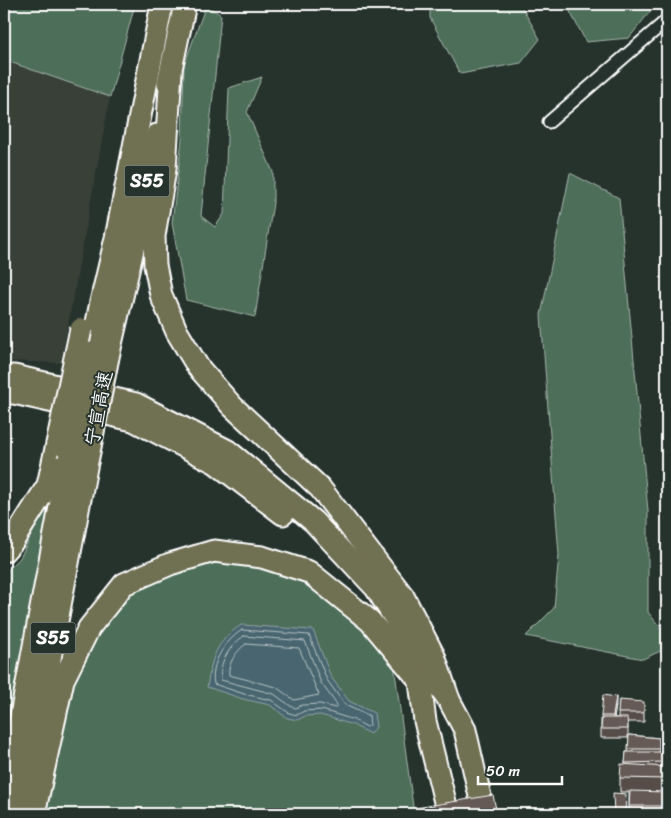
<svg xmlns="http://www.w3.org/2000/svg" width="671" height="818" viewBox="0 0 671 818" font-family="Sriracha,'LXGW WenKai TC',sans-serif">
	<style>
		.built { fill: #393f39 }
		.green { fill: #4e6e58; stroke: #a6b6ac }
		.water { fill: #49666f; stroke: #92a3a9 }
		.lines { fill: none; stroke-linecap: round; stroke-linejoin: round }
		.shore { stroke: #b6c2c5; stroke-width: 1 }
		.street-casing { stroke: #fff; stroke-width: 15 }
		.highway-casing { stroke: #fff; stroke-width: 25 }
		.street { stroke: #26332d; stroke-width: 11 }
		.highway { stroke: #706f52; stroke-width: 21 }
		.highway-bridge-casing { stroke: #fff; stroke-width: 25; stroke-linecap: butt }
		.highway-bridge { stroke: #706f52; stroke-width: 21 }
		.wall { fill: #574d48; stroke: #fff }
		.shaded-wall { fill: #473f3b; stroke: #fff }
		.building { fill: #655a54; stroke: #fff }
		.labels { text-anchor: middle; stroke-width: 4; stroke-linejoin: round; paint-order: stroke }
		.shield { fill: #26332d; stroke: #bec2c0; stroke-width: 1 }
		.shield-label { font-size: 18px; font-weight: bold; fill: #fff }
		.street-label { font-size: 19px; fill: #fff; stroke: #26332d }
	</style>
	<rect width="100%" height="100%" fill="#26332d"/>
	<filter id="ink" filterUnits="userSpaceOnUse"><feTurbulence type="fractalNoise" baseFrequency=".02" numOctaves="2"/><feDisplacementMap in="SourceGraphic" scale="10" xChannelSelector="R" yChannelSelector="G"/><feConvolveMatrix kernelMatrix="1 2 1 2 8 2 1 2 1" color-interpolation-filters="sRGB"/></filter>
	<g filter="url(#ink)">
		<!-- built -->
		<path class="built" d="M4,60L110,97L61,363L4,361Z"/>
		<!-- green -->
		<g class="green">
			<path d="M4,4H135L110,97L4,60Z"/>
			<path d="M430,4H520L540,39L521,63L460,74L430,18Z"/>
			<path d="M566,4H656L629,38L586,42Z"/>
			<path d="M206,5L221,15L201,216L215,227L224,214L229,88L262,77L247,112L273,172V203L255,317L186,300L172,223L182,139L184,65Z"/>
			<path d="M570,173L619,198L648,511V612L667,636V648L643,659L526,636L554,608L559,555L541,315Z"/>
			<path d="M52,493L4,764V574L20,558Z"/>
			<path d="M221,561L262,564L314,584L355,617L393,657L414,814H46L62,729L75,678L111,608L144,585L177,569Z"/>
		</g>
		<!-- water -->
		<path class="water" d="M241,625L313,630L331,677L349,701L374,713L376,727L370,734L353,725L321,715L305,716L298,720L287,718L270,705L243,699L207,687C212,657 215,643 241,625Z"/>
		<g class="lines">
			<!-- shore -->
			<g class="shore">
				<path d="M242,630L309,635L327,680L345,705L369,716L370,726L367,727L354,720L322,710L304,711L297,715L289,713L271,700L244,694L214,684C210,663 225,641 242,630Z"/>
				<path d="M244,636L305,641L321,683L337,705V707L335,708L320,704L302,705L296,708L292,707L274,694L221,680C218,663 230,645 244,636Z"/>
				<path d="M246,644L299,648L319,695L294,700L276,687L229,675C227,664 237,650 246,644Z"/>
			</g>
			<defs>
				<path id="street" d="M549,122L667,20"/>
				<g id="highway">
					<path d="M171,71L165,169L154,236L155,265L161,295L177,332L198,367L232,406L320,488L403,596L434,656L449,700"/>
					<path d="M168,83L185,4"/>
					<path d="M91,353L101,302L116,238L162,4"/>
					<path d="M108,357L140,219L157,135"/>
					<path d="M4,377L14,376L136,404L228,451L313,521L376,588L426,668L449,700L465,730L484,814"/>
					<path d="M4,393H14L133,420L216,463L283,514"/>
					<path d="M4,551L13,541L48,485L57,444"/>
					<path d="M410,660L420,682L425,721L448,814"/>
					<path d="M23,802L87,462"/>
					<path d="M4,806L69,459"/>
					<path d="M34,814L63,680L89,628L124,584L170,564L214,551L262,557L309,572L370,621L416,676"/>
				</g>
			</defs>
			<!-- street casing -->
			<use href="#street" class="street-casing"/>
			<!-- highway casing -->
			<use href="#highway" class="highway-casing"/>
			<!-- street -->
			<use href="#street" class="street"/>
			<!-- highway -->
			<use href="#highway" class="highway"/>
			<defs>
				<g id="highway-bridge">
					<path d="M57,444L81,329"/>
					<path d="M69,459L91,353"/>
					<path d="M87,462L108,357"/>
				</g>
			</defs>
			<!-- highway-bridge casing -->
			<use href="#highway-bridge" class="highway-bridge-casing"/>
			<!-- highway-bridge -->
			<use href="#highway-bridge" class="highway-bridge"/>
		</g>
		<!-- wall -->
		<g class="wall">
			<path d="M619,700L644,713V722H628V738H601V716L616,706L614,718H618Z"/>
			<path d="M629,735L659,738V752H661L662,767H667V814H629V792H620V778L625,765L626,752H628Z"/>
		</g>
		<!-- shaded-wall -->
		<path class="shaded-wall" d="M616,697V706L613,725V716Z"/>
		<!-- building -->
		<g class="building">
			<path d="M603,695L616,697L613,716H601Z"/>
			<path d="M619,700L644,702V713H618Z"/>
			<path d="M602,718H627L628,729H601Z"/>
			<path d="M629,735L659,738V749H628Z"/>
			<path d="M626,752H661L662,762L625,763Z"/>
			<path d="M621,764L667,767V779L620,778Z"/>
			<path d="M630,791L667,792V806H629Z"/>
			<path d="M613,793L626,794L625,814H614Z"/>
			<path d="M493,795L497,814H417L416,808Z"/>
		</g>
	</g>
	<g class="labels">
		<!-- shield labels -->
		<g class="shield">
			<rect x="124.5" y="165.5" width="45" height="31" rx="4"/>
			<rect x="30.5" y="622.5" width="45" height="31" rx="4"/>
		</g>
		<g class="shield-label">
			<text x="147" y="187">S55</text>
			<text x="53" y="644">S55</text>
		</g>
		<!-- street labels -->
		<g class="street-label">
			<text transform="translate(98 408) rotate(-79)" y="7">宁宣高速</text>
		</g>
	</g>
	<!-- margin -->
	<rect width="671" height="818" fill="none" stroke="#26332d" stroke-width="20"/>
	<rect x="10" y="10" width="651" height="798" fill="none" stroke="#fff" stroke-width="2" filter="url(#ink)"/>
	<!-- scale -->
	<path d="M478 776v8h84v-8" fill="none" stroke="#ffffff" stroke-width="2.5"/>
	<text x="486" y="776" font-size="15" fill="#ffffff" stroke="#26332d" stroke-width="4" paint-order="stroke">50 m</text>
</svg>
